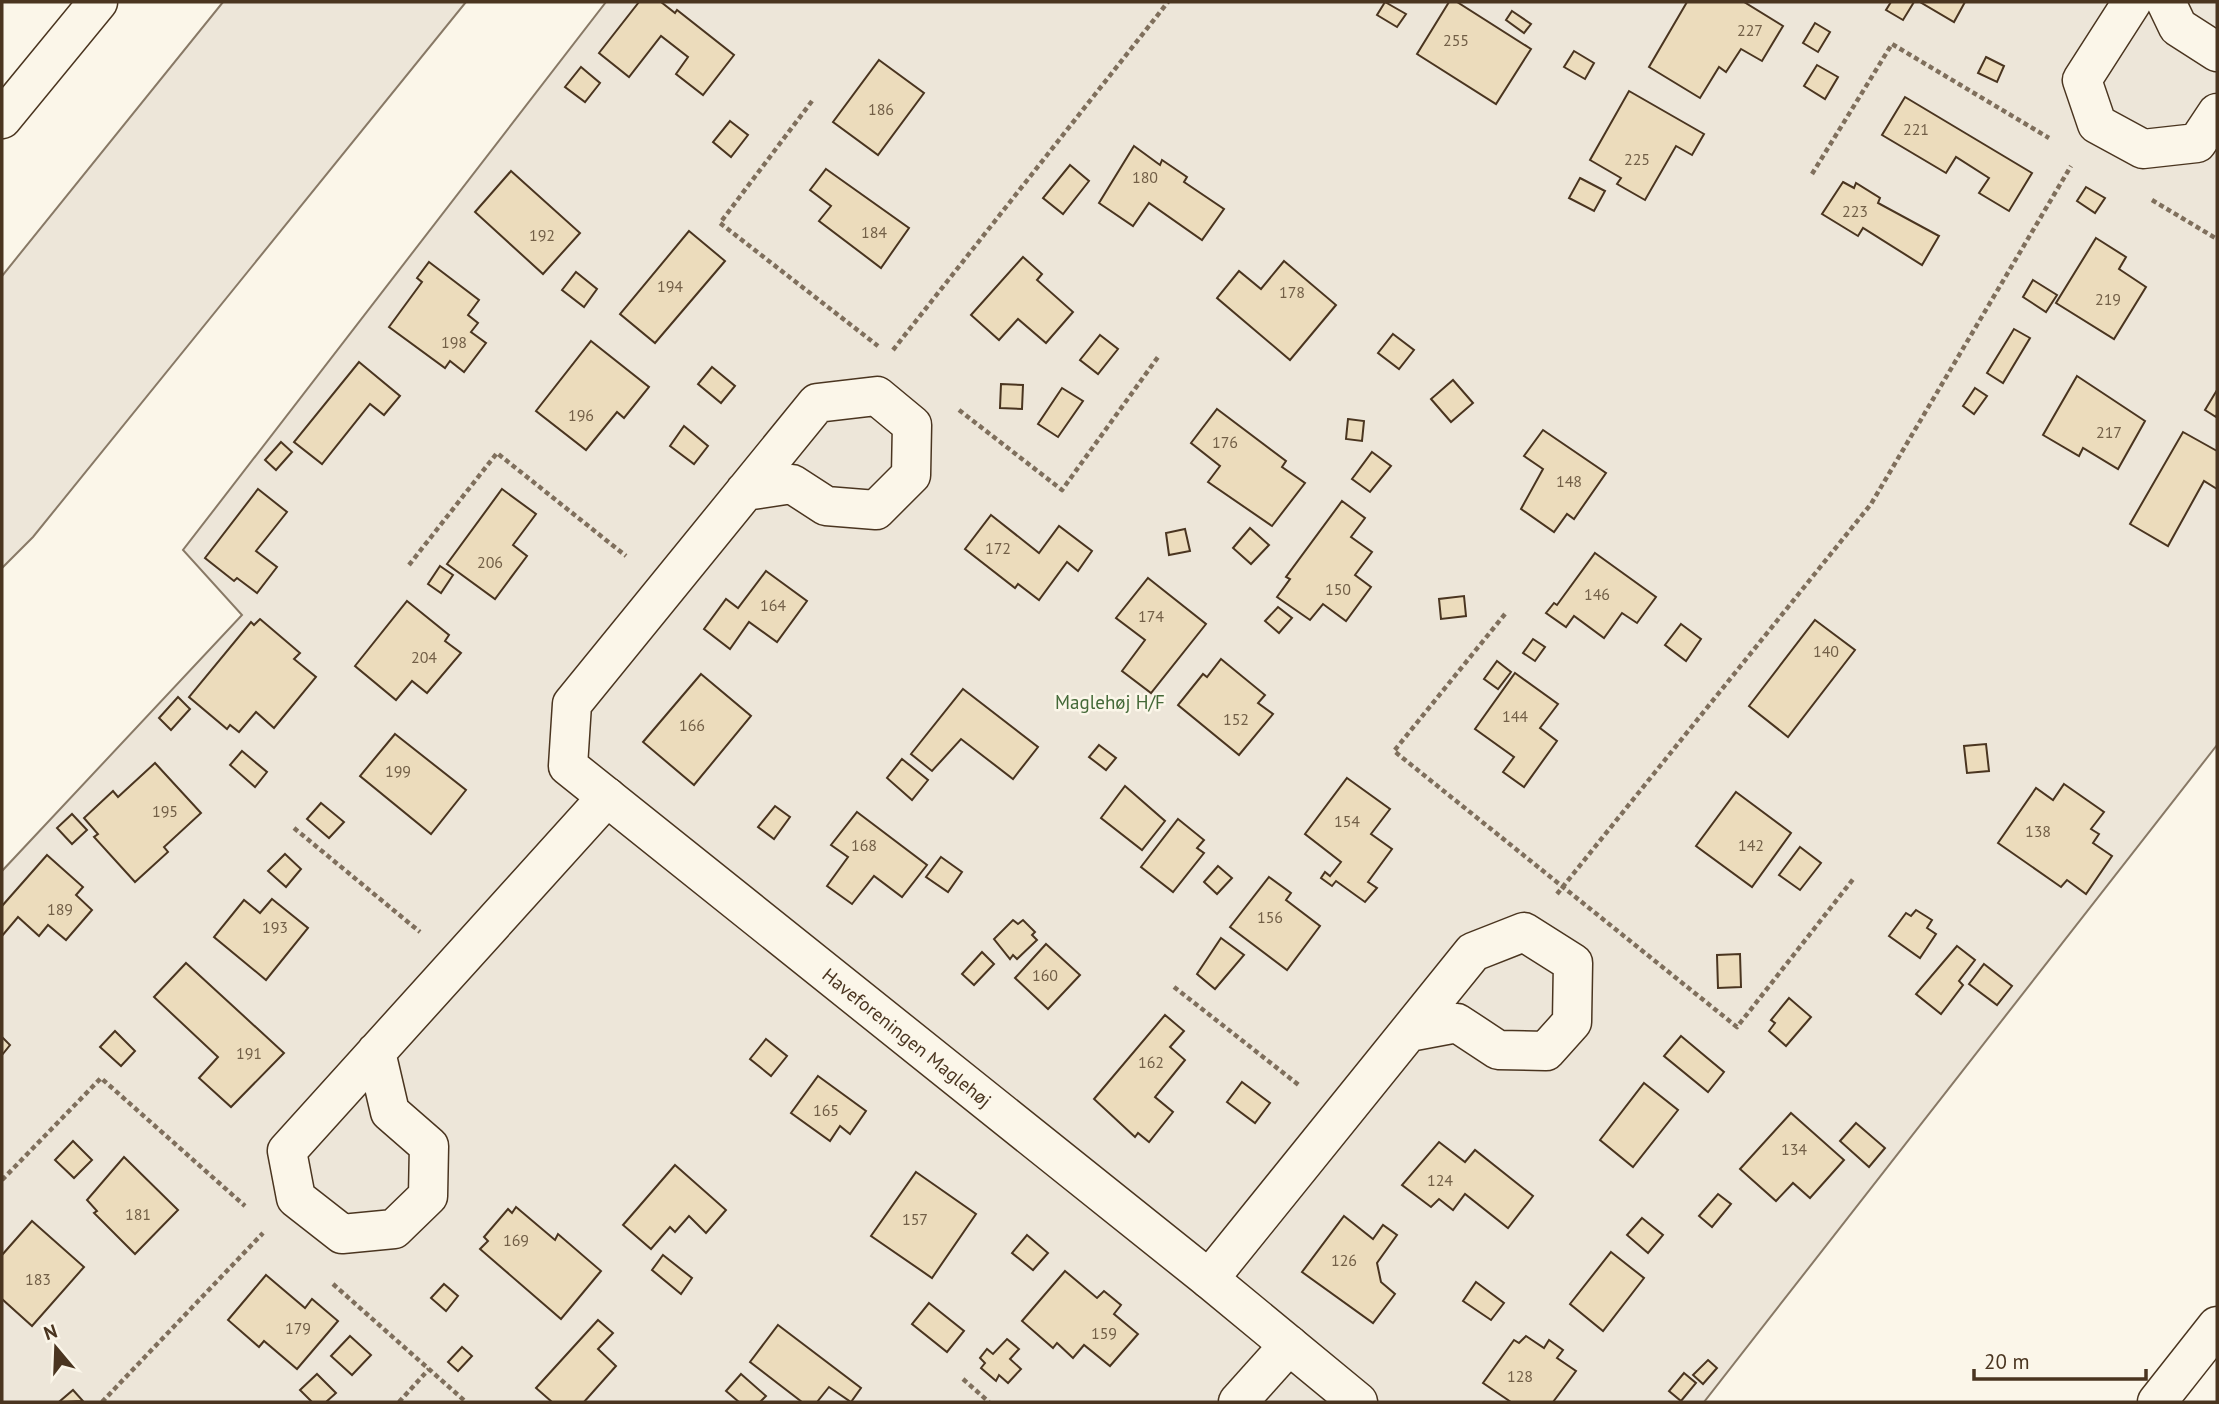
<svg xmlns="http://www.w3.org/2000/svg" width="2219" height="1404" viewBox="0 0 2219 1404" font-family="'PT Sans',sans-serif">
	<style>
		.green { fill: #ede6d9; stroke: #887966; stroke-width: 2 }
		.building { fill: #ecdcbc; stroke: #4a3520; stroke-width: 2 }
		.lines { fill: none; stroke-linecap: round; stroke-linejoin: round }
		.minor-casing { stroke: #4a3520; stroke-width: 41 }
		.highway-casing { stroke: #4a3520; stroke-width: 41 }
		.path { stroke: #7f6f5c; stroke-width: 4.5; stroke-dasharray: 5 3.5; stroke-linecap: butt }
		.minor { stroke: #fbf6e9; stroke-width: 38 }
		.highway { stroke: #fbf6e9; stroke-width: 38 }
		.labels { text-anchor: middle; stroke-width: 5; stroke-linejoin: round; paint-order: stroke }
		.number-label { font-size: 16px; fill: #725f47 }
		.park-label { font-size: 19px; fill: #436837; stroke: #fbf6e9 }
		.street-label { font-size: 19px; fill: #4a3520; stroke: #fbf6e9 }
	</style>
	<rect width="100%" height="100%" fill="#fbf6e9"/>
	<!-- green -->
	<g class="green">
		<path d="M223,2H466L33,537L2,568V276Z"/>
		<path d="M606,2H2217V745L1704,1402H2V871L242,615L183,550Z"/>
	</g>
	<!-- building -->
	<g class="building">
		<path d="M639,2H661L675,13L677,10L734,55L703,95L676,74L688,57L661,36L629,77L599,53Z"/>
		<path d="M1385,2L1406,14L1397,27L1377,15Z"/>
		<path d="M1449,2H1457L1531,49L1496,104L1417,54Z"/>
		<path d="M1687,2H1744L1783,26L1762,61L1741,49L1726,72L1719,67L1700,98L1649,67Z"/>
		<path d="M1891,2H1914L1903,20L1886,10Z"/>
		<path d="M1920,2H1965L1954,22Z"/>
		<path d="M1512,11L1531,24L1524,33L1506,20Z"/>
		<path d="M1815,23L1830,32L1818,52L1803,43Z"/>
		<path d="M1574,51L1594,63L1585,79L1564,67Z"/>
		<path d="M1986,57L2004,66L1997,82L1978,73Z"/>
		<path d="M879,60L924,93L878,155L833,122Z"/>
		<path d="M1817,65L1838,77L1825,99L1804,86Z"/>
		<path d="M581,67L600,83L585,102L565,87Z"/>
		<path d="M1629,91L1704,134L1692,155L1676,146L1645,200L1617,184L1621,178L1590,160Z"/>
		<path d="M1905,97L2032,173L2009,211L1979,193L1989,178L1956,157L1946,173L1882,135Z"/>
		<path d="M730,121L748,135L731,157L713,142Z"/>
		<path d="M1134,146L1160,165L1162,160L1187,177L1184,182L1224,209L1202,240L1149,203L1133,226L1099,203Z"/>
		<path d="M1070,165L1089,181L1063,214L1043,198Z"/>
		<path d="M826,169L909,228L881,268L819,221L831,206L810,190Z"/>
		<path d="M511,171L580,233L543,274L475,212Z"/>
		<path d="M1580,178L1605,191L1594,211L1569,198Z"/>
		<path d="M1843,182L1854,188L1856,183L1880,198L1878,203L1939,236L1922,265L1863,228L1858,236L1822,214Z"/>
		<path d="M2086,187L2105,198L2095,213L2077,201Z"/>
		<path d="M689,231L725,261L655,343L620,314Z"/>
		<path d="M2096,238L2126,257L2119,269L2146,287L2114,339L2056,303Z"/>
		<path d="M1023,257L1042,274L1037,280L1073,312L1046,343L1018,319L999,340L971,315Z"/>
		<path d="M1284,261L1336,305L1290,360L1217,298L1239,271L1261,289Z"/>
		<path d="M429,262L479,300L468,315L478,323L471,332L486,343L464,372L450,361L445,368L389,327L422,282L417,278Z"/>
		<path d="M576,272L597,289L584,307L562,290Z"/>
		<path d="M2033,280L2057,295L2046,312L2023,297Z"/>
		<path d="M2014,329L2030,338L2003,383L1987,373Z"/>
		<path d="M1393,334L1414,350L1399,369L1378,353Z"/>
		<path d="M1100,335L1118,349L1098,374L1080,360Z"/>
		<path d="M591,341L649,387L624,418L617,412L586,450L536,411Z"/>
		<path d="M359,362L400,396L384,415L370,404L322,464L294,442Z"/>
		<path d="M712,367L735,386L721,403L698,384Z"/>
		<path d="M2077,376L2145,421L2118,469L2083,448L2079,456L2043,435Z"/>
		<path d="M1453,380L1473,403L1451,422L1431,399Z"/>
		<path d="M1001,384L1023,385L1022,409L1000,408Z"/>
		<path d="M1062,388L1083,401L1058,437L1038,424Z"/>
		<path d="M1975,388L1987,396L1974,414L1963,406Z"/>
		<path d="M2217,390V414L2216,417L2205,410Z"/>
		<path d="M1217,409L1286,461L1282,467L1305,483L1272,526L1208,482L1220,466L1191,443Z"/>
		<path d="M1348,419L1364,421L1362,441L1346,439Z"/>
		<path d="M684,426L708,446L694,464L670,446Z"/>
		<path d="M1543,430L1606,473L1574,519L1567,514L1554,532L1521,509L1543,469L1524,456Z"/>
		<path d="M2183,432L2217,451V489L2204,481L2168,546L2130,524Z"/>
		<path d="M281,442L292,452L276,470L265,460Z"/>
		<path d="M1372,452L1391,466L1370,492L1352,479Z"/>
		<path d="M258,489L287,512L256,551L277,567L257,593L237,578L234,581L205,558Z"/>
		<path d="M502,489L536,514L513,545L527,556L495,599L447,564Z"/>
		<path d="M1342,501L1365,518L1351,537L1372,552L1355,575L1371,587L1346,621L1323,604L1310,620L1277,597L1290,579L1286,577Z"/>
		<path d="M991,515L1039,553L1059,526L1092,551L1078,571L1067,562L1039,600L1018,584L1015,588L965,549Z"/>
		<path d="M1250,528L1269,545L1251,564L1233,548Z"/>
		<path d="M1185,529L1190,551L1169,555L1166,533Z"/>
		<path d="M1595,553L1656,597L1637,623L1622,613L1604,638L1574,616L1566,627L1546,613L1554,603L1557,605Z"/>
		<path d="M440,566L453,575L441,593L428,584Z"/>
		<path d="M766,571L807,601L777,642L749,622L730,649L704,629L726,599L738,608Z"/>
		<path d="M1148,578L1206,624L1151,693L1122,671L1145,640L1116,618Z"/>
		<path d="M1464,596L1466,616L1441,619L1439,599Z"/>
		<path d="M407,601L449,635L445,641L461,653L427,693L412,681L396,700L355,666Z"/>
		<path d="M1278,607L1292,618L1279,633L1265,621Z"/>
		<path d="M260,619L300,653L294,659L316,677L274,728L256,712L239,732L230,725L227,729L189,697L251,622L254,625Z"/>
		<path d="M1815,620L1855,650L1788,737L1749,706Z"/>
		<path d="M1681,624L1701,639L1686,661L1665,645Z"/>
		<path d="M1533,639L1545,647L1535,661L1523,653Z"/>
		<path d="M1221,659L1265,695L1258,703L1273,714L1239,755L1178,705L1203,674L1207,677Z"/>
		<path d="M1497,661L1511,672L1498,689L1484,679Z"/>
		<path d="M1515,673L1558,704L1540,728L1557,741L1524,787L1503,772L1514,757L1475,729Z"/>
		<path d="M701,674L751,716L694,785L643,742Z"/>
		<path d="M963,689L1038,747L1013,779L961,739L932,771L911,754Z"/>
		<path d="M178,697L190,709L171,730L159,718Z"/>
		<path d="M395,734L466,790L431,834L360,776Z"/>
		<path d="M1986,744L1989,771L1967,773L1964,746Z"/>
		<path d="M1099,745L1116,758L1106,770L1089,757Z"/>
		<path d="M242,751L267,772L255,787L230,765Z"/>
		<path d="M902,759L928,780L912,800L887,778Z"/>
		<path d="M155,763L201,813L164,847L168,852L135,882L94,837L98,834L84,818L113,791L118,797Z"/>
		<path d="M1347,778L1390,809L1371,834L1392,849L1368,882L1377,888L1365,902L1336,881L1332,886L1321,878L1325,872L1330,876L1341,862L1305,834Z"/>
		<path d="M2064,784L2104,812L2091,829L2099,834L2093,843L2112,856L2086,894L2067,880L2061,887L1998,843L2036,788L2053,800Z"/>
		<path d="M1125,786L1165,821L1142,850L1101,818Z"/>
		<path d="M1736,792L1791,833L1752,887L1696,846Z"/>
		<path d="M321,803L344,822L329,838L307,819Z"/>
		<path d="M775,806L790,817L774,839L758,827Z"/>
		<path d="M857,812L927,865L902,897L874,876L852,904L827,886L848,857L831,845Z"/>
		<path d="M72,814L87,830L72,844L57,828Z"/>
		<path d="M1178,819L1204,840L1197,848L1204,853L1173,892L1141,867Z"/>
		<path d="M1800,847L1821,863L1800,890L1779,875Z"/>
		<path d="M285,854L301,869L286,887L268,871Z"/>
		<path d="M47,855L83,887L76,895L92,910L66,940L48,925L39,936L18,917L2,936V906Z"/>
		<path d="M941,857L962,872L948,892L926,877Z"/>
		<path d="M1218,866L1232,878L1217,894L1204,882Z"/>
		<path d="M1269,877L1291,893L1286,900L1320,926L1287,970L1230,927Z"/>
		<path d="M272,899L308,928L266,980L214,937L244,900L260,913Z"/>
		<path d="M1916,910L1932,920L1927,928L1936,934L1920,958L1889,936L1906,913L1911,916Z"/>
		<path d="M1013,920L1018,924L1023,920L1035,932L1032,935L1037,940L1017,959L1013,955L1010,959L994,939Z"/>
		<path d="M1221,938L1244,955L1215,989L1197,974Z"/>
		<path d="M1046,944L1080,975L1048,1009L1015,978Z"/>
		<path d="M1957,946L1975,960L1959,981L1963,985L1941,1014L1916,994Z"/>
		<path d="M982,952L994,964L974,985L962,974Z"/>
		<path d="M1740,954L1741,987L1718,988L1717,955Z"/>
		<path d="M186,963L284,1053L231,1107L199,1078L218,1057L154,997Z"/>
		<path d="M1984,964L2012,986L1997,1005L1969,984Z"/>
		<path d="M1789,998L1811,1017L1786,1046L1769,1031L1775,1023L1771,1020Z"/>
		<path d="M1165,1015L1184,1031L1170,1047L1185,1060L1155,1097L1173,1112L1149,1142L1138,1133L1135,1137L1094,1099Z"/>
		<path d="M115,1031L135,1051L121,1066L100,1047Z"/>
		<path d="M1681,1036L1724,1072L1708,1092L1664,1056Z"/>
		<path d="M2,1037L10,1045L2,1055Z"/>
		<path d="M766,1039L787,1056L771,1076L750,1059Z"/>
		<path d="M818,1076L866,1111L850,1134L840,1126L830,1141L791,1113Z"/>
		<path d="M1242,1082L1270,1103L1255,1123L1227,1102Z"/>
		<path d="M1644,1083L1678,1110L1633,1167L1600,1140Z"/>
		<path d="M1791,1113L1844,1160L1810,1198L1793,1183L1776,1201L1740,1169Z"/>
		<path d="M1856,1123L1885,1148L1869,1167L1840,1141Z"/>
		<path d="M73,1141L92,1160L74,1178L55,1160Z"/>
		<path d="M1439,1142L1465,1162L1475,1150L1533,1196L1508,1228L1465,1194L1453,1210L1439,1199L1431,1207L1402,1185Z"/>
		<path d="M124,1157L178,1210L135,1254L94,1213L97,1211L87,1200Z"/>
		<path d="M675,1165L726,1210L706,1233L689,1216L675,1232L670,1227L651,1249L623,1225Z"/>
		<path d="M916,1172L976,1214L932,1278L871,1236Z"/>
		<path d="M1718,1194L1731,1204L1712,1227L1699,1216Z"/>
		<path d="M516,1207L555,1240L558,1234L601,1271L561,1319L480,1249L488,1241L484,1237L508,1209L512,1213Z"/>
		<path d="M1344,1216L1373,1239L1383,1225L1397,1235L1377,1263L1381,1282L1395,1294L1373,1323L1302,1272Z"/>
		<path d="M1642,1218L1663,1235L1648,1253L1627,1235Z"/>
		<path d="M32,1221L84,1267L32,1326L2,1299V1255Z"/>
		<path d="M1027,1235L1048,1253L1033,1270L1012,1253Z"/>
		<path d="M1611,1252L1644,1278L1603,1331L1570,1304Z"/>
		<path d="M663,1255L692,1278L681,1294L652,1270Z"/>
		<path d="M1065,1271L1097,1298L1104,1291L1121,1305L1114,1314L1138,1334L1110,1366L1084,1345L1073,1358L1057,1343L1053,1348L1022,1321Z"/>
		<path d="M266,1275L305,1308L312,1299L338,1321L297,1369L264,1341L259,1347L228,1320Z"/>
		<path d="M1476,1282L1504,1303L1491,1320L1463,1301Z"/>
		<path d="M444,1284L458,1296L446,1311L431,1298Z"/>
		<path d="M929,1303L964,1331L947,1352L912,1324Z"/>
		<path d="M598,1320L613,1333L598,1349L616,1366L584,1402H552L536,1388Z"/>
		<path d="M778,1325L861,1388L851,1402L829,1387L817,1402H802L750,1362Z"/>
		<path d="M350,1336L371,1355L352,1375L331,1356Z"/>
		<path d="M1526,1336L1544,1348L1549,1340L1563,1350L1557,1358L1576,1371L1553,1402H1511L1483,1383L1514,1340L1519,1343Z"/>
		<path d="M1007,1339L1019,1349L1010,1359L1021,1369L1008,1383L999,1375L996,1381L981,1368L985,1363L980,1358L987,1349L993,1354Z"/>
		<path d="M462,1347L472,1356L458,1371L448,1362Z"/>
		<path d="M1708,1360L1717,1368L1703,1384L1693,1375Z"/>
		<path d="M1684,1373L1696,1383L1681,1401L1669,1391Z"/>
		<path d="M317,1374L336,1393L326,1402H312L300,1390Z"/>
		<path d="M741,1374L766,1396L760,1402H739L726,1391Z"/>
		<path d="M73,1390L83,1401L59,1402Z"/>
	</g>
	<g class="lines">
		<defs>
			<g id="minor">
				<path d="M2132,2L2082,80L2097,124L2143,149L2197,143L2217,113"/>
				<path d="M2166,2L2178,27L2217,52"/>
				<path id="s1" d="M745,491L792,484L826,506L876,510L911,475L912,425L877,396L817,403L572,704L568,766L1209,1279L1358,1402"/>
				<path d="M376,1052L390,1112L429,1146L428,1196L394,1229L342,1234L296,1198L287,1151L607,797"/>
				<path d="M1209,1279L1473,952L1524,932L1573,963L1572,1022L1546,1051L1498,1050L1457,1023L1409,1032"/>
				<path d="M1238,1402L1289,1345"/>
				<path d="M2157,1402L2217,1326"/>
			</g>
			<path id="highway" d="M2,119L98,2"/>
		</defs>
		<!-- minor casing -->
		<use href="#minor" class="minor-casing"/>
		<!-- highway casing -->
		<use href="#highway" class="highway-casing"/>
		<!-- path -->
		<g class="path">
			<path d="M812,101L720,223L878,346"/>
			<path d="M1812,174L1892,44L2049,138"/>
			<path d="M2152,200L2217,239"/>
			<path d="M893,350L1168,2"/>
			<path d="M959,410L1062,490L1158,357"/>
			<path d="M409,565L497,453L626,556"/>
			<path d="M1505,614L1394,751L1737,1027L1854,878"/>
			<path d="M294,828L420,932"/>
			<path d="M1557,894L1871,504L2071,166"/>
			<path d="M1174,987L1300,1086"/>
			<path d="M2,1180L101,1078L245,1206"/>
			<path d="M333,1284L466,1402"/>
			<path d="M963,1379L989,1402"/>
			<path d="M102,1402L263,1233"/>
			<path d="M399,1402L429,1369"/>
		</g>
		<!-- minor -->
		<use href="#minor" class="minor"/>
		<!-- highway -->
		<use href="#highway" class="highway"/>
	</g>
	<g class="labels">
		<!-- number labels -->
		<g class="number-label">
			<text x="1750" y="36">227</text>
			<text x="1456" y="46">255</text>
			<text x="881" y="115">186</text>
			<text x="1916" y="135">221</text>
			<text x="1637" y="165">225</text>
			<text x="1145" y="183">180</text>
			<text x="1855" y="217">223</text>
			<text x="874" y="238">184</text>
			<text x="542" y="241">192</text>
			<text x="670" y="292">194</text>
			<text x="1292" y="298">178</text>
			<text x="2108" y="305">219</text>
			<text x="454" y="348">198</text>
			<text x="581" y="421">196</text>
			<text x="2109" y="438">217</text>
			<text x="1225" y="448">176</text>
			<text x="1569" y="487">148</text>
			<text x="998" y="554">172</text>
			<text x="490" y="568">206</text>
			<text x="1338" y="595">150</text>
			<text x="1597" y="600">146</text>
			<text x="773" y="611">164</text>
			<text x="1151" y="622">174</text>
			<text x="1826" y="657">140</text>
			<text x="424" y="663">204</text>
			<text x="1515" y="722">144</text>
			<text x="1236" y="725">152</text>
			<text x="692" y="731">166</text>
			<text x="398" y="777">199</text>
			<text x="165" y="817">195</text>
			<text x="1347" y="827">154</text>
			<text x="2038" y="837">138</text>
			<text x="864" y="851">168</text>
			<text x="1751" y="851">142</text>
			<text x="60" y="915">189</text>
			<text x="1270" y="923">156</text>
			<text x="275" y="933">193</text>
			<text x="1045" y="981">160</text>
			<text x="249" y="1059">191</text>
			<text x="1151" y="1068">162</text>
			<text x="826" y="1116">165</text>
			<text x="1794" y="1155">134</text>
			<text x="1440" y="1186">124</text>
			<text x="138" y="1220">181</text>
			<text x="915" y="1225">157</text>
			<text x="516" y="1246">169</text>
			<text x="1344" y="1266">126</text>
			<text x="38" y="1285">183</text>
			<text x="298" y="1334">179</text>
			<text x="1104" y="1339">159</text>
			<text x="1520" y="1382">128</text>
		</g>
		<!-- park labels -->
		<g class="park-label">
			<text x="1110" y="709">Maglehøj H/F</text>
		</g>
		<!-- street labels -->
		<g class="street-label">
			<text dy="7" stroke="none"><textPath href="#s1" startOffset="1228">Haveforeningen Maglehøj</textPath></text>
		</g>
	</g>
	<!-- border -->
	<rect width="2219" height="1404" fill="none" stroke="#4a3520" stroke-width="7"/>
	<!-- north arrow -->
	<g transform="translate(56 1348) rotate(341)" stroke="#fbf6e9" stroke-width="5" paint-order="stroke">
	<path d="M0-5L12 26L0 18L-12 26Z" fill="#4a3520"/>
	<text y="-10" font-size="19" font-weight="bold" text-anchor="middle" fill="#4a3520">N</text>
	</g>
	<!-- scale -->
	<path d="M1974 1369v10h172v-10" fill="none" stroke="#4a3520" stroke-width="3.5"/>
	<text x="1984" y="1369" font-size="21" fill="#4a3520" stroke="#fbf6e9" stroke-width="5" paint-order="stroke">20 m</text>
</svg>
